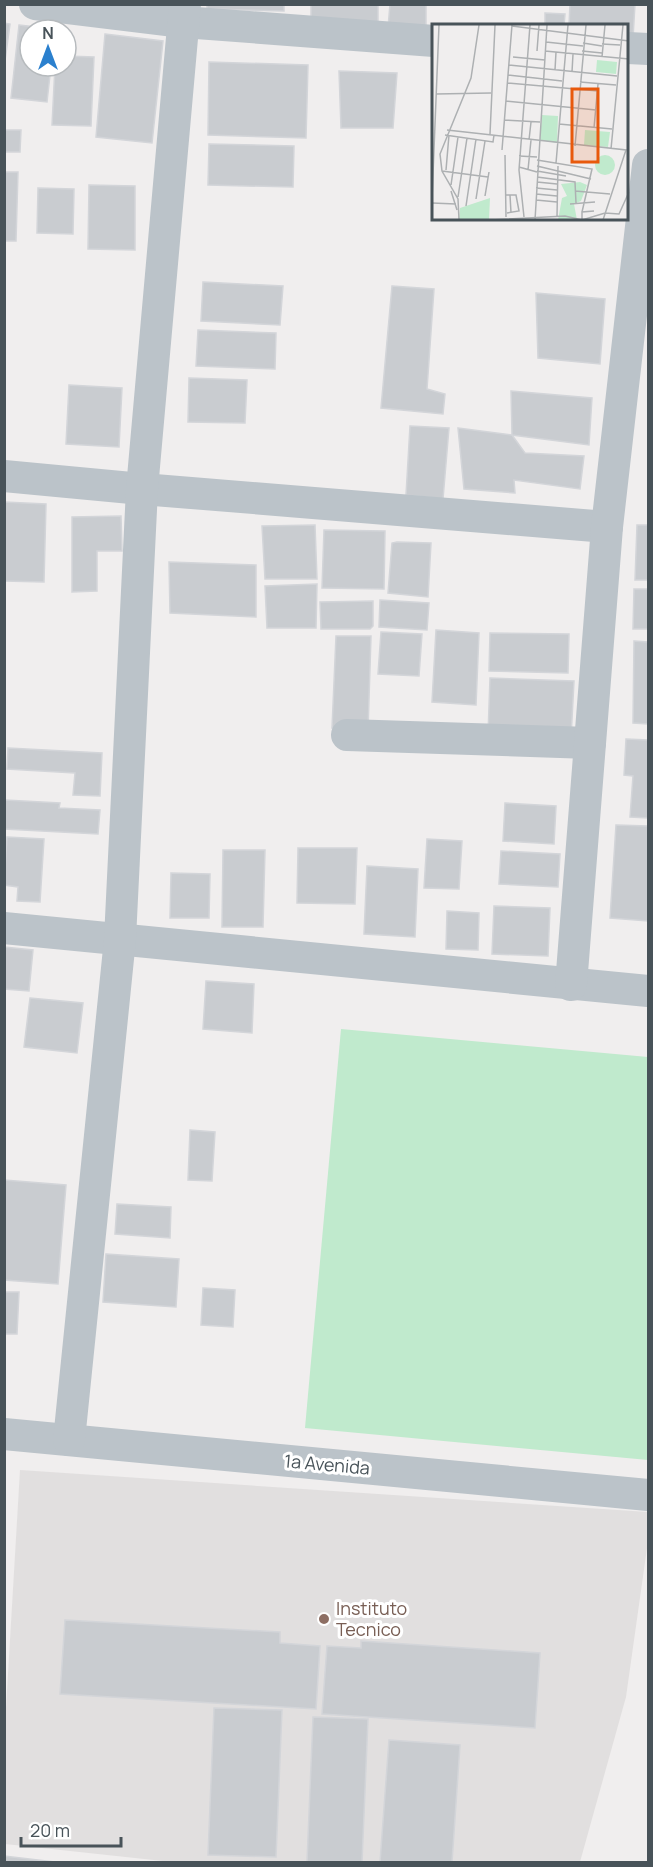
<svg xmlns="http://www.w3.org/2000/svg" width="653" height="1867" viewBox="0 0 653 1867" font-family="Manrope,sans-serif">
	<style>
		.education { fill: #e1dfdf }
		.green { fill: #c0eacd }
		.building { fill: #c9ccd0; stroke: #d3d5d9; stroke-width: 1.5 }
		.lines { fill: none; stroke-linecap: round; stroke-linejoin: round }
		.minor { stroke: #bbc3c9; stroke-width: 32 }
		.education-dot { fill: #8d6e63; stroke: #fff; stroke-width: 2 }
		.labels { text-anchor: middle; stroke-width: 6; stroke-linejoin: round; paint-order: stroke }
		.street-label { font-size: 18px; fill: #485359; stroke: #fff }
		.education-label { font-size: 18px; fill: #785e54; stroke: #fff; text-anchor: start }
		.inset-road { fill: none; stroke: #adb0b2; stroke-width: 1.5 }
		.view { fill: #e8590c; fill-opacity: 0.15; stroke: #e8590c; stroke-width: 3 }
		.inset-edge { fill: none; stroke: #485359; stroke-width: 3 }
	</style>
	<rect width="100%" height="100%" fill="#f0eeee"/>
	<!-- education -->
	<path class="education" d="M20,1470L648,1512V1541L626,1697L580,1862H172L5,1844V1725Z"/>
	<!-- green -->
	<path class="green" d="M341,1029L648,1057V1460L305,1428Z"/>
	<!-- building -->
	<g class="building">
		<path d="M207,4H284V11L207,9Z"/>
		<path d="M311,4H378V22L311,19Z"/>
		<path d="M390,4H426V28H388Z"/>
		<path d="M570,4H635L633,38L628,37V26H569Z"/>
		<path d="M545,13L565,14L564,26H545Z"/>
		<path d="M4,23L10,24L4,68Z"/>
		<path d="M19,25L55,29L30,30V66H51L47,102L11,98Z"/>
		<path d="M105,34L163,41L152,143L96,137Z"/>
		<path d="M66,56L94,57L91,126L52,125L55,66H66Z"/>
		<path d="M209,62L308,65L306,138L208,135Z"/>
		<path d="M339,71L397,73L393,128H341Z"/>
		<path d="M4,130H21L20,152H4Z"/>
		<path d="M209,144L294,146L293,187L208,185Z"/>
		<path d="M4,172H18L16,241H4Z"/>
		<path d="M89,185L135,186V250L88,249Z"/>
		<path d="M38,188L74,189L73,234L37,233Z"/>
		<path d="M203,282L283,286L280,325L201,321Z"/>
		<path d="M392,286L434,289L427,389L445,394L443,414L381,408Z"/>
		<path d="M536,293L605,299L600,364L538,358Z"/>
		<path d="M198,330L276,333L275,369L196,366Z"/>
		<path d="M189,378L247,380L245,423L188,422Z"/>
		<path d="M69,385L122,388L119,447L66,444Z"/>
		<path d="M511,391L592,398L589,445L512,435Z"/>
		<path d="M410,426L449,428L443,499L406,495Z"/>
		<path d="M458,428L512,435L525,453L584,456L580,489L514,480L515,493L464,489Z"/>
		<path d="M4,502L46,504L44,582L4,581Z"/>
		<path d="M121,516L122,551H97V591L72,592V517Z"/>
		<path d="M315,525L317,579H265L262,526Z"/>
		<path d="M637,525H648V580H635Z"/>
		<path d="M324,530L385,531L384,589L322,588Z"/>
		<path d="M397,542L431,543L428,597L388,593L392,543Z"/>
		<path d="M169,562L256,565V617L170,613Z"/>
		<path d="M317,584L316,628H267L265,586Z"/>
		<path d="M634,589H648V629H633Z"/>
		<path d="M380,600L429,603L427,630L379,627Z"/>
		<path d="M373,601V626L370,629H321L320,602Z"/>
		<path d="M436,630L479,633L476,705L432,702Z"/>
		<path d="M381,632L422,634L419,676L378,674Z"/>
		<path d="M490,633L569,634L568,673L489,671Z"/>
		<path d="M336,636H371L368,731L332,728Z"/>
		<path d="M634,641L648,642V724L633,723Z"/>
		<path d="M490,678L574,681L571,738L488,735Z"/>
		<path d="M626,739L648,740V818L630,817L633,776L624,775Z"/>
		<path d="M8,748L102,753L100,796L73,795L75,773L7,769Z"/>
		<path d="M5,800L60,803L59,808L100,810L98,834L4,829Z"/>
		<path d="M505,803L556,806L554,844L503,841Z"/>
		<path d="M616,825L648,826V921L610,918Z"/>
		<path d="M7,837L44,839L40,902L17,901L18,887L4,885Z"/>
		<path d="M427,839L462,841L459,889L424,888Z"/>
		<path d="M298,848H357L355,904L297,903Z"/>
		<path d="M223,850H265L263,927H222Z"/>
		<path d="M501,851L560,854L558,887L499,884Z"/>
		<path d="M367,866L418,869L415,937L364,934Z"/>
		<path d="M171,873L210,874L209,918H170Z"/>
		<path d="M494,906L550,908L548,956L492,954Z"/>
		<path d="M447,911L479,913L478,950L446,949Z"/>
		<path d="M4,947L33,950L29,991L4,989Z"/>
		<path d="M206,981L254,984L252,1033L203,1029Z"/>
		<path d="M30,998L83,1003L77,1053L24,1047Z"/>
		<path d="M190,1130L215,1132L212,1181L188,1180Z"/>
		<path d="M4,1180L66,1185L58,1284L4,1280Z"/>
		<path d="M117,1204L171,1207L170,1238L115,1234Z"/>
		<path d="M106,1254L179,1259L176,1307L103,1302Z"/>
		<path d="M203,1288L235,1290L233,1327L201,1325Z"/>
		<path d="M4,1292H19L17,1334H4Z"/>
		<path d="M65,1620L280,1632V1643L320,1646L316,1709L60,1694Z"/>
		<path d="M361,1641L540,1653L535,1728L322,1714L327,1646L361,1648Z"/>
		<path d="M214,1708L282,1710L276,1857L208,1855Z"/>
		<path d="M313,1717L368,1719L362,1862H307Z"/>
		<path d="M389,1740L460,1745L452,1862H380Z"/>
		<path d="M4,1856L55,1862H4Z"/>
	</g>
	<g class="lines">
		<!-- minor -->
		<g class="minor">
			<path d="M35,4L183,22L434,41"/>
			<path d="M628,48L648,49"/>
			<path d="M4,476L142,489L607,527"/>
			<path d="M347,735L590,743"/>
			<path d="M4,928L648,991"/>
			<path d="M571,985L607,527L648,165"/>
			<path d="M4,1434L648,1495"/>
			<path d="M69,1440L120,939L142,489L185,4"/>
		</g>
	</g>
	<!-- markers -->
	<circle class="education-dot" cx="324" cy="1619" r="6"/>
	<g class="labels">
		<!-- street labels -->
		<g class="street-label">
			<text transform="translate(327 1465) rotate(5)" y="6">1a Avenida</text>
		</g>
		<!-- education labels -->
		<g class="education-label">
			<text x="336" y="1615">Instituto<tspan x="336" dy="21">Tecnico</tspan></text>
		</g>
	</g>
	<!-- overview -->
	<g transform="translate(432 24)">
		<rect width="196" height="196" fill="#f0eeee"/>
		<path d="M165,36L185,38L184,50L164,48ZM110,91L126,92L125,119L108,116ZM153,106L178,108L176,123L152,121ZM163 141a10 10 0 1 1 20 0a10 10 0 1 1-20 0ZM148,158L155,161L149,177L142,180L145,196H126L130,174L135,172L129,160ZM58,174L57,196H27L28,184Z" fill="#c0eacd"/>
		<path class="inset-road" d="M80,2L197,17M114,18L151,22M151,19L170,22M170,20L188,21M105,27L107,1M113,27L197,35M150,27L170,29M81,33L113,36M170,33L173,1M77,41L185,52M123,46L124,28M140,48L141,30M76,51L130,57M148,58L184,61M75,59L166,67M4,70L59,69M74,77L164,86M73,96L108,98M127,100L180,105M162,104L166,60M15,106L194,126L171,196M58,110L63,1M13,111L61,118L62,111M97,116L99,98M143,122L154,1M179,125L191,1M70,126L80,1M73,131L74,193M87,132L105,133M105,136L160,145L150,188M124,139L136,1M105,142L159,155M87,143L105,148M14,146L17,111M96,146L99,116M10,147L56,153M105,147L134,152M105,153L143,158L144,179M105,158L125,160M19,161L26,113M104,164L125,166M19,167L25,186M143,167L178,170M104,170L125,172M74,171H84L87,187L75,189M78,171L79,189M53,172L57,148M26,173L35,114M0,175L7,1M44,175L53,117M104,176L125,178M0,179L24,180M138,180L163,178M34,182L44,115M125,192L126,142M92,193L87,146L98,1M27,196L26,175L10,147L8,130L39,54L47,1M58,196L133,192L150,196L173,189L187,190L197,168M103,196L115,1M150,196V188L162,187"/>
		<path class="view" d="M140,65H166V138H140Z"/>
		<rect width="196" height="196" class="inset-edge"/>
	</g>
	<!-- border -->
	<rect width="653" height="1867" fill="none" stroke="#485359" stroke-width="12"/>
	<!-- north arrow -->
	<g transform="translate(48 48)"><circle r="28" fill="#ffffff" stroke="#b6babd" stroke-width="1.5"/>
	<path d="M0-4.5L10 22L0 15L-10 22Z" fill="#2b80ce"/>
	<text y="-9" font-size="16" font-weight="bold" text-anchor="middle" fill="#485359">N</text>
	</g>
	<!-- scale -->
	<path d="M21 1837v9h100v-9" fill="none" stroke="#485359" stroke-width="3"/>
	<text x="30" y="1837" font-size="18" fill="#485359" stroke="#ffffff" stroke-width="4.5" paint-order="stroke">20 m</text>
</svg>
